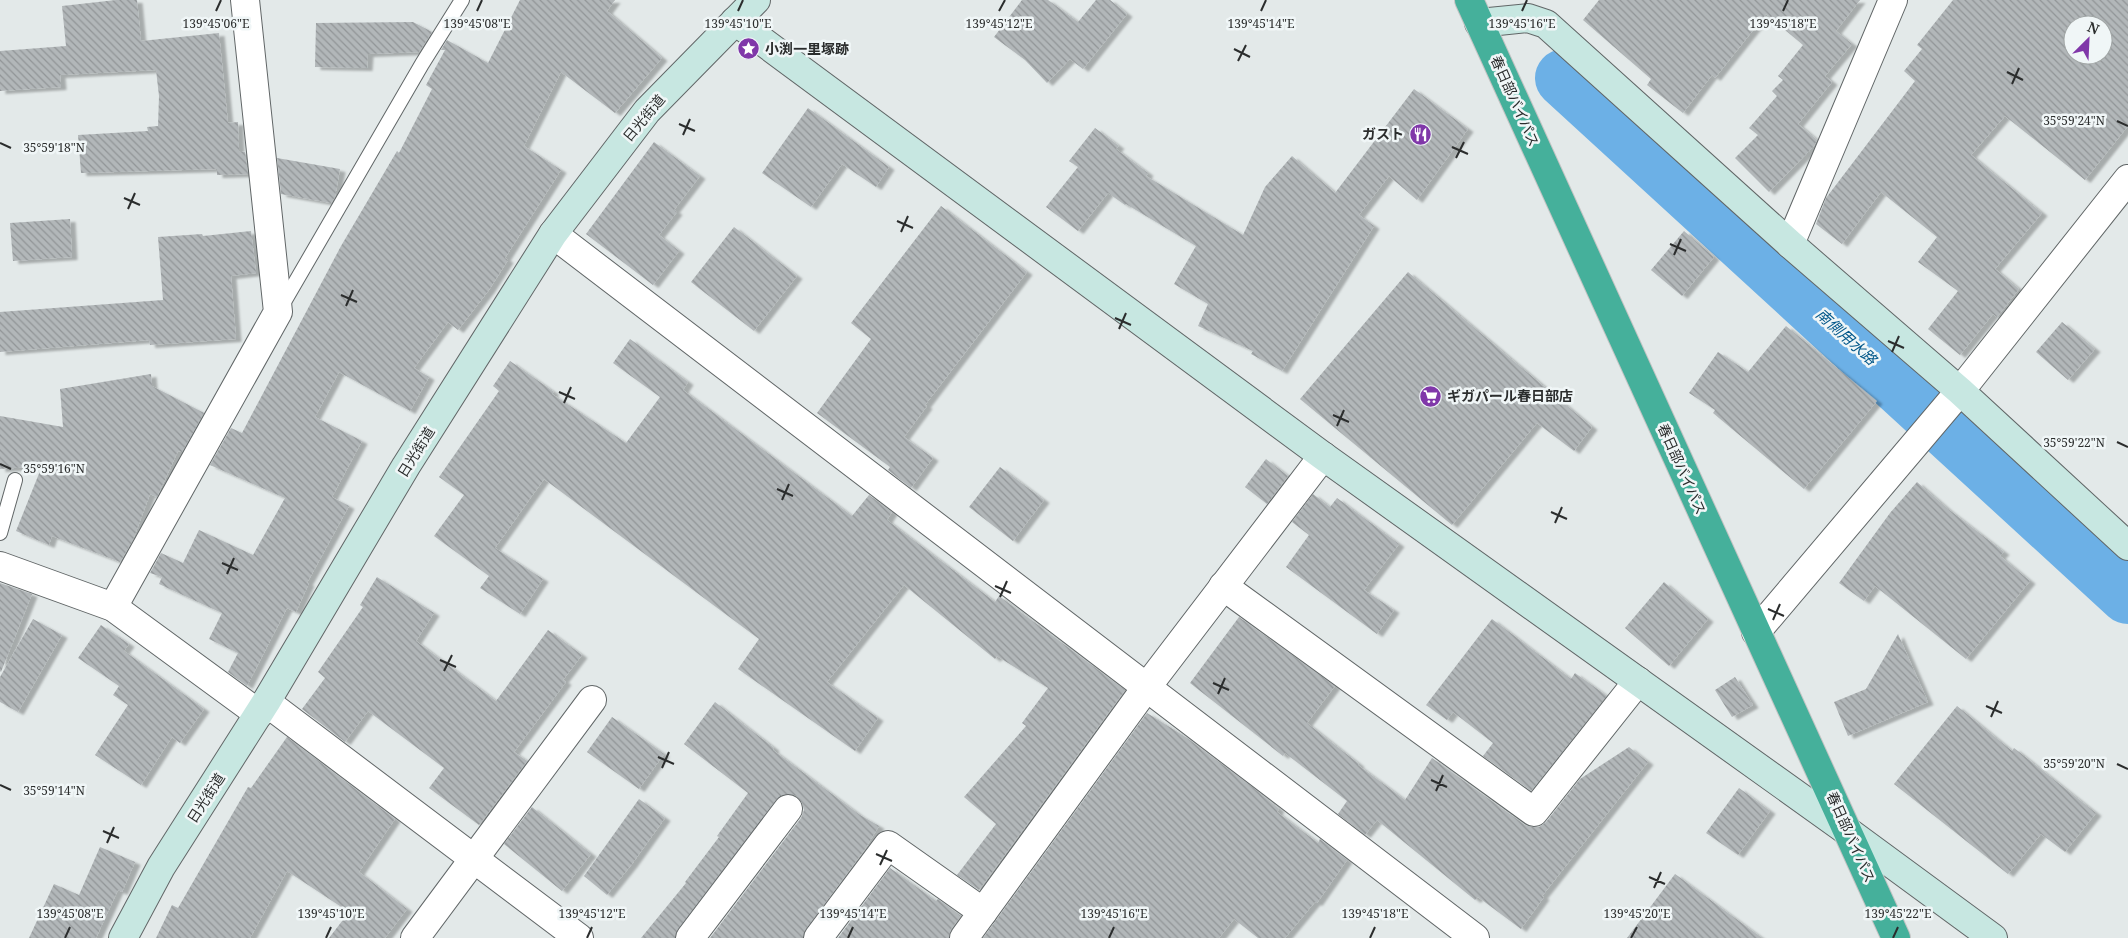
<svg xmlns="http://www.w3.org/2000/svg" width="2128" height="938" viewBox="0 0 2128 938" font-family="'Noto Serif','Noto Sans JP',serif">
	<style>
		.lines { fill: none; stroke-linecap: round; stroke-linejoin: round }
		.river { stroke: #6cb0e6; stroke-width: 58 }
		.building { fill: url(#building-back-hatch); fill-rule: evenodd; filter: url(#shadow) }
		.lane-casing { stroke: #616667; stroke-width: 16 }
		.street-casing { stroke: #616667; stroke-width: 30 }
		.secondary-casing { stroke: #616667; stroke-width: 30 }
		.highway-casing { stroke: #c4c4c4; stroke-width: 30 }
		.lane { stroke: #fff; stroke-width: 14 }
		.street { stroke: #fff; stroke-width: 28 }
		.secondary { stroke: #c7e7e1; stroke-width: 28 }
		.highway { stroke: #45b09b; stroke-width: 28 }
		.ticks { fill: none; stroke: #2b2d2d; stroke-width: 2 }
		.labels { text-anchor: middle; stroke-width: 5; stroke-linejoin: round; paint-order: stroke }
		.poi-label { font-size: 14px; font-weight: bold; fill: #2b2d2d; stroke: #f0f6f7; text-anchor: start }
		.street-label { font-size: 14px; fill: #2b2d2d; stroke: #f0f6f7 }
		.water-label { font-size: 15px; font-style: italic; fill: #03588a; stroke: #f0f6f7 }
		.ticks-label { font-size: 12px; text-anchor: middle; fill: #2b2d2d; stroke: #f0f6f7; stroke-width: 5; stroke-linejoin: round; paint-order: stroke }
	</style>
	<defs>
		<pattern id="building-back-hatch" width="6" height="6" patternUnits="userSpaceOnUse" patternTransform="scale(1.25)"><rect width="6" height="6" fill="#b2b7b9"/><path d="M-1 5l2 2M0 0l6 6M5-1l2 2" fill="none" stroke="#919597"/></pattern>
		<filter id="shadow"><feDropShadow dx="5.5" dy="3" stdDeviation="1" flood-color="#0004"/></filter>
	</defs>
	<rect width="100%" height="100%" fill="#e3e9e9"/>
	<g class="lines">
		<!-- river -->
		<path class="river" d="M1564,78L2128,595"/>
	</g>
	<!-- building -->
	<g class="building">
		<path d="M116,0H137L141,41L219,33L228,123L238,122L239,151L245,152L248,174L217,175V169L81,173L78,135L148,131L147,127L158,126L159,96L156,70L60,75L61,87L0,91V51L66,46L62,6Z"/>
		<path d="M520,0H615L607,11L662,58L615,113L561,72L524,146L561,170L505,258L508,260L489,290L458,330L448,322L414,368L429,377L410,411L339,372L315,417L362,441L332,497L349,506L307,583H309L296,612L287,608L247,686L228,672L238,653L209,639L222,613L159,584L162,577L150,573L161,553L183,563L199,530L253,555L285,498L210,465L231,428L242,433L341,246L397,151L399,153L432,89L426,85L445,50H441L447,40L488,63Z"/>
		<path d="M1022,0H1048L1078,22L1096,0H1110L1127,14L1083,69L1070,59L1047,83L1025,60L994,37Z"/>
		<path d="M1599,0H1860L1836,31L1852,44L1825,76L1832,82L1798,124L1817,140L1814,146L1769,192L1735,158L1758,135L1749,128L1777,96L1772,91L1783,80L1778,76L1803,45L1766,14L1715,78L1712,75L1683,113L1647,85L1651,79L1583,20Z"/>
		<path d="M1953,0H2128V126L2085,180L2005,116L1971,155L2042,213L1995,269L2019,289L1997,317L1993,314L1960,355L1928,329L1958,291L1918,262L1937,237L1881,192L1842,244L1816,224L1826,198L1915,81L1904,71L1922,49L1917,45ZM2073,25H2103V55H2073Z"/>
		<path d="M413,22L432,32L419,52L368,54L367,68L315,67L316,23Z"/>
		<path d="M1414,89L1468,129L1417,200L1389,176L1359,215L1374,226L1282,371L1251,354L1253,351L1198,326L1208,304L1174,284L1196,246L1126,204L1125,205L1108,193L1078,231L1046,207L1078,167L1069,161L1095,128L1119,146L1116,149L1148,173L1146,176L1243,235L1265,187L1292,156L1335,193Z"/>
		<path d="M808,108L889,167L876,187L842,164L811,207L762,173Z"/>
		<path d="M654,142L700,176L674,210L677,212L659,235L679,251L653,285L586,234Z"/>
		<path d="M277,158L340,169L335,197L331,203L281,194Z"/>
		<path d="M941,206L1027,272L925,405L927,406L904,437L933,458L911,488L888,470L890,467L817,413L871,339L851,323Z"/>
		<path d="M70,219L72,257L13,261L10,223Z"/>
		<path d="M734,227L797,276L754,331L691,282Z"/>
		<path d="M251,231L256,273L231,276L236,339L150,345L149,340L0,352V312L163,300L158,237L202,234L203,236Z"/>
		<path d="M1684,231L1714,257L1682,296L1651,270Z"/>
		<path d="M1408,272L1592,427L1574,451L1537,423L1452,525L1300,399Z"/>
		<path d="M2062,322L2095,349L2068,380L2036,352Z"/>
		<path d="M1786,326L1877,401L1804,489L1713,413L1715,410L1689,393L1718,352L1748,372Z"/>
		<path d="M630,339L688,382L683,390L852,516L869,495L892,512L887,520L995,602L999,596L1125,690L979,890L957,875L996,824L964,797L1026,726L1022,723L1048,688L997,656L995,659L904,585L827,682L878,718L855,751L738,669L759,639L544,479L495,548L543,579L520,614L480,588L489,576L434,536L464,495L439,477L499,391L493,386L510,361L554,392L552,394L626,443L660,397L613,363Z"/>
		<path d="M151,374L152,386L204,413L182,452L178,451L157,497L150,494L133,540L120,562L52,536L49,545L16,531L42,466L0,469V416L63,427L60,389Z"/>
		<path d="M1266,459L1288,476L1267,504L1245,487Z"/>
		<path d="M1000,467L1044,500L1013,541L969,507Z"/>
		<path d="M1917,482L1948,509L2004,552L2000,556L2030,581L1966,659L1875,586L1864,601L1839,583L1890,513Z"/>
		<path d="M1313,494L1330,507L1337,498L1399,544L1364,590L1394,610L1377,634L1286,567L1309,535L1292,522Z"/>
		<path d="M377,577L434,613L416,641L496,701L548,630L582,655L563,680L566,682L514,752L527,761L479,825L429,788L444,768L368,711L345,742L302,709L325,678L318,672L363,607L360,605Z"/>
		<path d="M1664,582L1708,619L1669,666L1625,628Z"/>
		<path d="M0,583L32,594L1,672L0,671Z"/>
		<path d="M1239,617L1335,686L1307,723L1359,764L1358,765L1405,800L1432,758L1525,825L1532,827H1539L1546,822L1580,779L1629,747L1648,762L1542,896L1544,897L1521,929L1478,897L1475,900L1377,820L1365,835L1338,814L1347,801L1285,753L1283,756L1190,683Z"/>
		<path d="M33,619L62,635L18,712L0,702V677Z"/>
		<path d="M1492,619L1571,679L1575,673L1607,696L1531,791L1483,756L1493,743L1453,712L1447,720L1426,705Z"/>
		<path d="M101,625L129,644L124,651L204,709L180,743L172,737L141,785L95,755L128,705L113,695L119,686L78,658Z"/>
		<path d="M1898,634L1928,702L1848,736L1834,702L1866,689Z"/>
		<path d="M1735,677L1753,705L1732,717L1715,690Z"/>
		<path d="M715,702L774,748L773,750L860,815L879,826L865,849L806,929L803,938H710L801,818L804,810L802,803L797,796L789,794L782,795L776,800L678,929L675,938H641L686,883L685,882L719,837L717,836L748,793L684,744Z"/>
		<path d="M1957,706L2012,751L2014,748L2096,813L2065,852L2041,834L2008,874L1894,784Z"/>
		<path d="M1147,713L1187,738L1255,789L1279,809L1277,812L1318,843L1320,839L1347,860L1317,903L1315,902L1285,938H1258L1234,919L1219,938H983Z"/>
		<path d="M612,717L664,754L639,789L587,752Z"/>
		<path d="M287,737L395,819L359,872L407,909L385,938H329L349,912L287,871L250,938H156L172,905L178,908L248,787L251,788Z"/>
		<path d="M1739,788L1770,811L1738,855L1706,833Z"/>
		<path d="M639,799L665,818L632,864L607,895L584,876Z"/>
		<path d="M532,807L591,854L562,891L504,844Z"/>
		<path d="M100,847L135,862L122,892L118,890L96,938H29L54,884L79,895Z"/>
		<path d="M890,868L936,901L938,899L961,916L951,929L949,938H838Z"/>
		<path d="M1675,874L1762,938H1627Z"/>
	</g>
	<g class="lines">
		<defs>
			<g id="lane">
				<path d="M281,307L422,64L462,0"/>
				<path d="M0,533L15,480"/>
			</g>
			<g id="street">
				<path d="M553,234L1475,938"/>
				<path d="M1790,244L1893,0"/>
				<path d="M0,566L113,607L259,714"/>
				<path d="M1223,586L1534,812L1638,681"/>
				<path d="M113,607L278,312L245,0"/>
				<path d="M1756,632L1960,391L2128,179"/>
				<path d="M266,702L579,938"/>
				<path d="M415,938L592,700"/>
				<path d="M690,938L788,809"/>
				<path d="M818,938L888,845L983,912"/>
				<path d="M964,938L1146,688L1323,456"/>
			</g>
			<g id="secondary">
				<path d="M735,21L1323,456L1850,833L1993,938"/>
				<path d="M1479,23L1528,18L1546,24L1790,244L1960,391L2128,546"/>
				<path d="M123,938L161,867L266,702L406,466L553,234L647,111L756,0"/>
			</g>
			<path id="highway" d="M1469,0L1896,938"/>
		</defs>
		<!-- lane casing -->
		<use href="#lane" class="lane-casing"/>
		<!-- street casing -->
		<use href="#street" class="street-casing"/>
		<!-- secondary casing -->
		<use href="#secondary" class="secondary-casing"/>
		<!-- highway casing -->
		<use href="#highway" class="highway-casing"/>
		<!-- lane -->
		<use href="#lane" class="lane"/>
		<!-- street -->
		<use href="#street" class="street"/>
		<!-- secondary -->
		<use href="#secondary" class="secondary"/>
		<!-- highway -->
		<use href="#highway" class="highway"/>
	</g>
	<!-- ticks -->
	<path class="ticks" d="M216,11L221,0M477,11L482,0M738,11L743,0M999,11L1005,0M1261,11L1266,0M1522,11L1527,0M1783,11L1788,0M1234,49L1250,57M1238,61L1246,45M2007,72L2023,80M2012,84L2019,68M2117,121L2128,126M679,124L695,131M683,135L690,119M0,143L11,148M1452,147L1468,154M1456,158L1464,142M124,198L140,205M128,209L135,193M897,221L913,228M901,232L908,216M1670,244L1686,251M1674,255L1681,239M341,295L357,302M346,306L353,290M1115,318L1131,325M1119,329L1126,313M1888,341L1904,348M1892,352L1899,336M559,392L575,399M564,403L571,387M1333,415L1349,422M1337,426L1344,410M2117,442L2128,447M0,464L11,469M777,489L793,496M782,500L789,484M1551,512L1567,519M1555,523L1562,507M222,563L238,570M227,574L234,558M995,586L1011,593M1000,597L1007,581M1768,609L1784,616M1773,620L1780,604M440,660L456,667M444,671L452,655M1213,683L1229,690M1218,694L1225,678M1986,706L2002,713M1991,717L1998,701M658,757L674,764M2117,764L2128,769M662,768L669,752M1431,780L1447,787M0,785L11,790M1436,791L1443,775M103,831L119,838M107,843L114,827M876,854L892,861M880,865L887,850M1649,877L1665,884M1654,888L1661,872M65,938L70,927M326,938L331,927M587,938L592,927M848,938L853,927M1109,938L1114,927M1370,938L1375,927M1631,938L1637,927M1893,938L1898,927"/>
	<!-- icons -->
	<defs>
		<symbol id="sight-disc" viewBox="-11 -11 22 22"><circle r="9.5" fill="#8037a9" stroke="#f0f6f7"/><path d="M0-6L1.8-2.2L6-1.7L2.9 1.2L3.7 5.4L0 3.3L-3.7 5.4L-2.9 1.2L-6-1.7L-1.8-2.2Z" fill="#fff"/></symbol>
		<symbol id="restaurant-disc" viewBox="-11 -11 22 22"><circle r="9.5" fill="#8037a9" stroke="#f0f6f7"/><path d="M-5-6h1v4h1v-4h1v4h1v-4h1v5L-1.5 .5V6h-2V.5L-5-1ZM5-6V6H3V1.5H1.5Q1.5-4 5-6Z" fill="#fff"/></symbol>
		<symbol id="supermarket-disc" viewBox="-11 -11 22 22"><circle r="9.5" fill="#8037a9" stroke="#f0f6f7"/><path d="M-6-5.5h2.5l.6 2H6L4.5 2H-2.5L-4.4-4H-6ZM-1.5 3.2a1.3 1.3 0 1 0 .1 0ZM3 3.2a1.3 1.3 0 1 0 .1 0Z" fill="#fff"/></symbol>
	</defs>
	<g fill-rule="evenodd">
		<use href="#sight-disc" x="736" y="36" width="25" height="25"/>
		<use href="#restaurant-disc" x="1408" y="122" width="25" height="25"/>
		<use href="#supermarket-disc" x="1418" y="384" width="25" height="25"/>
	</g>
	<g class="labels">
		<!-- poi labels -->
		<g class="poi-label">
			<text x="765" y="54">小渕一里塚跡</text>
			<text x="1404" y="139" text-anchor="end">ガスト</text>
			<text x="1447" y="401">ギガパール春日部店</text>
		</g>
		<!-- street labels -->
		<g class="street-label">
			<text transform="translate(1515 101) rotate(66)" y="5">春日部バイパス</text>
			<text transform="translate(644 118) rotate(-50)" y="5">日光街道</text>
			<text transform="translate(416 452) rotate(-58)" y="5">日光街道</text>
			<text transform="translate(1682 469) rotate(66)" y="5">春日部バイパス</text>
			<text transform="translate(206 798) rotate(-57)" y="5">日光街道</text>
			<text transform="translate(1851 837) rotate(66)" y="5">春日部バイパス</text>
		</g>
		<!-- water labels -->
		<g class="water-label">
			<text transform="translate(1846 337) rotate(42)" y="5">南側用水路</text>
		</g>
	</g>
	<g class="ticks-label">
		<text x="216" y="28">139°45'06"E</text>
		<text x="477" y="28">139°45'08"E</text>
		<text x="999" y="28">139°45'12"E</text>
		<text x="738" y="28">139°45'10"E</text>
		<text x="1261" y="28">139°45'14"E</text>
		<text x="1522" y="28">139°45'16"E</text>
		<text x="1783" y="28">139°45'18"E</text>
		<text x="2074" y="125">35°59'24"N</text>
		<text x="54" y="152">35°59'18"N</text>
		<text x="2074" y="447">35°59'22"N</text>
		<text x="54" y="473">35°59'16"N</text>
		<text x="2074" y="768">35°59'20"N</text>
		<text x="54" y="795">35°59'14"N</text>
		<text x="70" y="918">139°45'08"E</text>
		<text x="331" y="918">139°45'10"E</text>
		<text x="592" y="918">139°45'12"E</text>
		<text x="853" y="918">139°45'14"E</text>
		<text x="1114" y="918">139°45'16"E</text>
		<text x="1375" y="918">139°45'18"E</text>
		<text x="1637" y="918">139°45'20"E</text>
		<text x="1898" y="918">139°45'22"E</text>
	</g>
	<!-- north arrow -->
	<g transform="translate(2088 40) rotate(24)"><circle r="24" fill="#f0f6f7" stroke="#a1a6a6"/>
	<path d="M0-4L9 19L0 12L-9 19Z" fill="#8037a9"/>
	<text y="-8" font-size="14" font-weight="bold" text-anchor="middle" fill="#2b2d2d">N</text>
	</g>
</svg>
